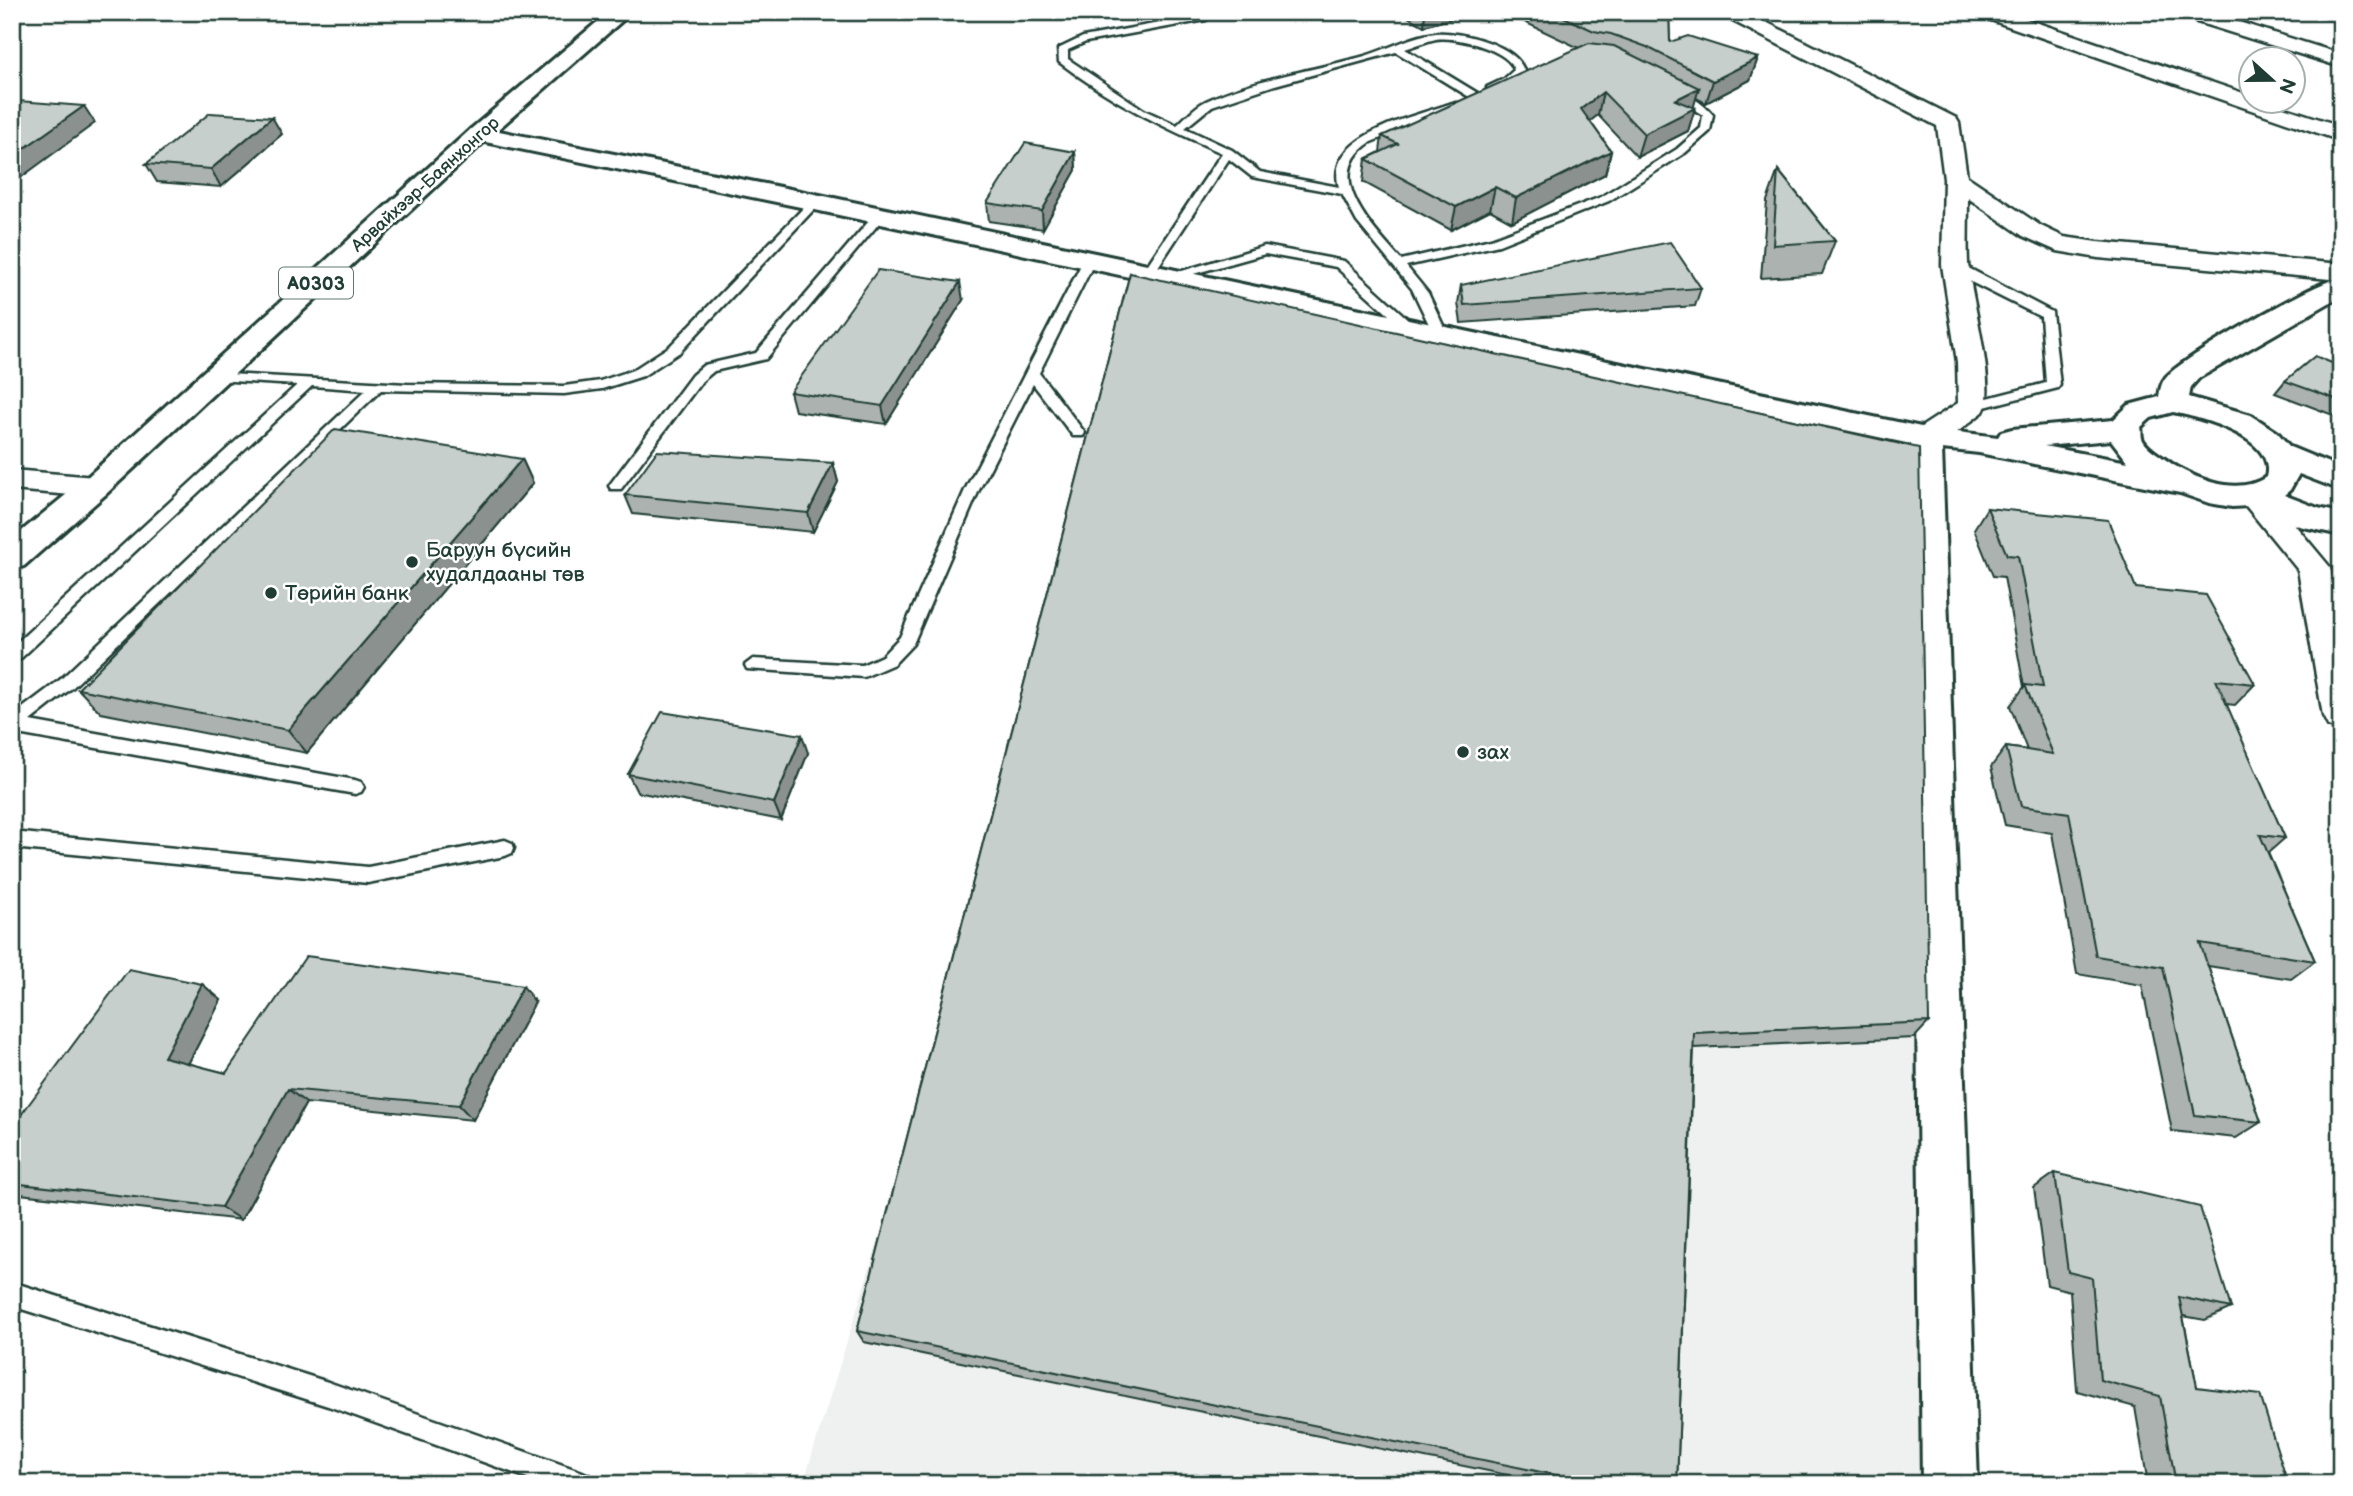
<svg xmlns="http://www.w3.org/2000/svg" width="2353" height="1496" viewBox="0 0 2353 1496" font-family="'Balsamiq Sans',sans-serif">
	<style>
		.built { fill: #eef1f0 }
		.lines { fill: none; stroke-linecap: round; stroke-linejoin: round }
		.service-casing { stroke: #1f3d34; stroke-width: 5 }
		.minor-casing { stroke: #1f3d34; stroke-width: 5 }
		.tertiary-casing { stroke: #1f3d34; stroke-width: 6 }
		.trunk-casing { stroke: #1f3d34; stroke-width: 6 }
		.service { fill: #fff; fill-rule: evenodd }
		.minor { fill: #fff; fill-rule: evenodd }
		.tertiary { fill: #fff; fill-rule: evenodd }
		.trunk { fill: #fff; fill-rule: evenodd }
		.wall { fill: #abb2af; stroke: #1f3d34; stroke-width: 2 }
		.shaded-wall { fill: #8b918f; stroke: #1f3d34; stroke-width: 2 }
		.building { fill: #c7cfcc; stroke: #1f3d34; stroke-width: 2 }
		.poi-dot { fill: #1f3d34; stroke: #fff; stroke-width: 2.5 }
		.labels { text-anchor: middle; stroke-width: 5; stroke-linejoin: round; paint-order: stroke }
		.far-street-label { font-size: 18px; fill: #1f3d34; stroke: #fff }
		.shield { fill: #fff; stroke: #627771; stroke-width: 2 }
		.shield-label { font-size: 19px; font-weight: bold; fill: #1f3d34 }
		.poi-label { font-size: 21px; fill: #1f3d34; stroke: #fff; text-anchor: start }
	</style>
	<rect width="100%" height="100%" fill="#fff"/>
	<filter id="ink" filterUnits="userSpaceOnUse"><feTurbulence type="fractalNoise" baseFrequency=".0143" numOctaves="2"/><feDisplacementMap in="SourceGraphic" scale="14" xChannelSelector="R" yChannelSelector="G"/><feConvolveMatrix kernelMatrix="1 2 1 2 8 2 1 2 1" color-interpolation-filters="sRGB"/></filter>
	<g filter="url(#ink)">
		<!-- built -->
		<path class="built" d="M1295,317L1885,440L1913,463L1927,1484H803L1133,414Z"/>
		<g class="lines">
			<defs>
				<g id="service">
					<path d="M1203,15L1206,16V20L1086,42L1068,50V59L1144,110L1177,125C1186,117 1195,106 1206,101C1253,79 1315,70 1365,56C1388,49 1413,35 1436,33C1461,31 1517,45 1524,71C1515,81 1502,92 1487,91V87L1504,79L1514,70C1509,50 1456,36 1436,39C1426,41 1415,46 1405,49L1479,94V98H1471L1396,52L1275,85L1212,106L1185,128L1232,150L1260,172L1339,187C1323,134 1418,116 1452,103H1460V107L1371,142C1319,175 1374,229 1401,260L1491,239L1601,197L1677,149L1701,128L1703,115L1670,95V91C1685,90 1704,104 1713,115L1710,131L1685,153L1609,201L1499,245L1406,266L1428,293L1448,336L1446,339H1436L1412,289L1357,222L1342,194L1252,177L1229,159L1154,273L1148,277L1142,273L1222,153C1161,126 1113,103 1059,62L1058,49L1083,37Z"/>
					<path d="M815,199L819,200V204L680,352L643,376L602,389L564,394L381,390L73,687L30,721L355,780L361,782L364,787L361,792L355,794L12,733V716L61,679L366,390L312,386L18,661L12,663V647L297,385L215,380L208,376L210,373L407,384L564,386L600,381L633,370L670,346L811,200Z"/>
					<path d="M875,214L885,216L766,359L714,371L702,381L621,489H611L609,486L611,483L692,375L704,365L756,353Z"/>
					<path d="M1265,246L1344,261L1421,331L1420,334H1410L1336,267L1265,254L1168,281L1162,277Z"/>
					<path d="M1089,257L1095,261L1039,373L1085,433L1083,436H1073L1033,384L979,490L913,644L894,664L864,677L747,669L745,665L753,659L862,665L882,656L900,637L965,490L1083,261Z"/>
					<path d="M1955,261L2052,312L2060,385L2058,388L1973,410L1968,409V403L2046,383L2041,317L1973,283L1951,268L1949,265Z"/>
					<path d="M12,832L368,867L505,840L512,843L514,848L512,853L505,856L368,883L12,848Z"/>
					<path d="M12,1282L328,1382L580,1471L589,1475L593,1484H544L328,1406L12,1306Z"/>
				</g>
				<g id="minor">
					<path d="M1720,12H1746L1956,118L1959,123L1967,176L2041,226L2064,237L2098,242L2341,264V280L2098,258L2057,251L2023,236L1968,198C1968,220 1967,242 1968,263C1970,294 1998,390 1983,412C1964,426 1940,451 1915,445L1911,438L1915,431L1958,403L1957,362L1942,265L1944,179L1937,126L1723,16Z"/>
					<path d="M1976,12H2006L2252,96V102H2268L2341,126V141L1979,16Z"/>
					<path d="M2175,12H2207L2341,54V67L2178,16Z"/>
					<path d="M2320,12H2341V22L2323,16Z"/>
					<path d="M12,470L95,477L106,480L110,487L106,494L95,497L12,490Z"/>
					<path d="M2253,485L2264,488L2330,567L2341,621V730L2328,726L2323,716L2298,570L2237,495L2242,488Z"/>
				</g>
				<path id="tertiary" d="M479,127L815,194L1926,428L1998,437L2001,432L2012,429L2113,420L2129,405L2159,397C2160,390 2161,383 2166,377C2185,356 2312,284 2341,277V296L2199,378L2191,387L2189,397L2251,415L2277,432L2290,447L2341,468V490L2299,474L2290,490L2284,495L2318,508L2341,513V535L2299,526L2249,506L2232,507L2209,503L2180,493L1979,453L1942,449L1978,1484H1922L1911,444L815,210L471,139L467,134L471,129ZM2173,412C2201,418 2277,437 2266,477C2235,498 2189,477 2162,457C2155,452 2145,446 2142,438C2141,434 2142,430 2141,427L2151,418ZM2111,440L2128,462L2044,446Z"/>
				<path id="trunk" d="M609,12H632L487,139L106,494L24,566L12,570V539L84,480L471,129Z"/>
			</defs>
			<!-- service casing -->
			<use href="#service" class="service-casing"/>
			<!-- minor casing -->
			<use href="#minor" class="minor-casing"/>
			<!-- tertiary casing -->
			<use href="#tertiary" class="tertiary-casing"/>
			<!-- trunk casing -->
			<use href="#trunk" class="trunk-casing"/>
			<!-- service -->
			<use href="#service" class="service"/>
			<!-- minor -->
			<use href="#minor" class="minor"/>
			<!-- tertiary -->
			<use href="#tertiary" class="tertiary"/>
			<!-- trunk -->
			<use href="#trunk" class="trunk"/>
		</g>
		<!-- wall -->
		<g class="wall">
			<path d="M1399,12H1476L1424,26Z"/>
			<path d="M1520,12H1669L1670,42L1758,58L1750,80L1706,103L1696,98L1693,107L1695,108L1688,131L1637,157L1598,115L1590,121L1611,151L1605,174L1512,222L1490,210L1451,230L1363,182L1366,159L1380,152L1382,136L1579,48L1518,19Z"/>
			<path d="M282,134L221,187L157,182L146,164Z"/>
			<path d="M1075,152L1076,170L1043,229L989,221L987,203Z"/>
			<path d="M1778,170L1835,241L1822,274L1761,278L1767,201Z"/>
			<path d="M1130,273L1929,1022L1914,1038L1694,1048L1677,1484H1551L864,1342L857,1331Z"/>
			<path d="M1461,285L1701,288L1695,306L1461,323L1458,303Z"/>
			<path d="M963,300L886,424L795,411L790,392Z"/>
			<path d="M2341,364V418L2275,393L2285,381L2339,366Z"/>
			<path d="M522,459L533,483L307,753L101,713L78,689Z"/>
			<path d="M833,463L838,482L813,532L633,514L625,495Z"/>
			<path d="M1987,508L2136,588L2255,684L2235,705L2226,704L2285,838L2268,853L2315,961L2291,979L2208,966L2261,1122L2236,1138L2172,1131L2142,985L2077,974L2052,833L2005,825L1991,767L2006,747L2027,750L2010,706L2024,687L2004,577L1993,576L1974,529Z"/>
			<path d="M808,753L781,820L637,792L628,774Z"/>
			<path d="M202,984L221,1000L188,1064L226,1073L535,1002L473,1120L306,1103L241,1220L12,1193V1127Z"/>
			<path d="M2055,1173L2231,1308L2205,1320L2183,1316L2197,1387L2288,1484H2148L2135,1407L2077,1391L2070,1291L2047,1285L2034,1188Z"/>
		</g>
		<!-- shaded-wall -->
		<g class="shaded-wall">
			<path d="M1425,12H1476L1424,26Z"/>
			<path d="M1758,58L1750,80L1706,103L1713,81Z"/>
			<path d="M1699,88L1693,109L1695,108L1688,131L1637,157L1644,134L1675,100Z"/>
			<path d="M1603,92L1598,115L1576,132L1581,109Z"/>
			<path d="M84,106L95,123L12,184V157Z"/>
			<path d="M272,117L282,134L221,187L211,169Z"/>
			<path d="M1611,151L1605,174L1512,222L1516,198Z"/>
			<path d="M1075,152L1076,170L1043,229L1042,211Z"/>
			<path d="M1495,187L1490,210L1451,230L1456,207Z"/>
			<path d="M960,282L963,300L886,424L882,406Z"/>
			<path d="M522,459L533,483L307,753L288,730Z"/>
			<path d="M833,463L838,482L813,532L808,513Z"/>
			<path d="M802,735L808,753L781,820L774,803Z"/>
			<path d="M202,984L221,1000L184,1072L164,1057Z"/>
			<path d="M523,986L535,1002L473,1120L459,1105Z"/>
			<path d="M288,1089L306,1103L241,1220L221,1207Z"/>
		</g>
		<!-- building -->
		<g class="building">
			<path d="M1553,12H1669L1670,42L1688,36L1758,58L1713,81L1647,47L1611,34L1594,31Z"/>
			<path d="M1589,43L1614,46L1699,88L1675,100L1695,108L1644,134L1603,92L1581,109L1611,151L1516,198L1495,187L1456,207L1366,159L1398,144L1382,136Z"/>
			<path d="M18,101L84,106L12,157V104Z"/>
			<path d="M210,113L272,117L211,169L146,164Z"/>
			<path d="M1025,143L1075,152L1042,211L987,203Z"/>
			<path d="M1778,170L1835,241L1773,245Z"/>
			<path d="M1670,242L1701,288L1464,305L1461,285Z"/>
			<path d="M878,270L960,282L882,406L790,392Z"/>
			<path d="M1130,273L1919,448L1929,1022L1694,1033L1677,1484H1599L857,1331Z"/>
			<path d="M2315,356L2339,366L2341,364V401L2285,381Z"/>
			<path d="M335,429L522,459L288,730L78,689Z"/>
			<path d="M657,451L833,463L808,513L625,495Z"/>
			<path d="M1987,508L2108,520L2136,588L2206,595L2255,684L2216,680L2285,838L2260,835L2315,961L2200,943L2261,1122L2195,1115L2163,967L2096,956L2069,813L2021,806L2006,747L2053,754L2025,685L2043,687L2018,556L2007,555Z"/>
			<path d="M662,712L802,735L774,803L628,774Z"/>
			<path d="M306,956L523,986L459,1105L288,1089L221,1207L12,1183V1127L129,969L202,984L164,1057L226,1073Z"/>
			<path d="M2055,1173L2200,1207L2231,1308L2179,1297L2197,1387L2260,1395L2288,1484H2176L2160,1396L2100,1380L2092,1278L2068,1272Z"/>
		</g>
	</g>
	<!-- markers -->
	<g class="poi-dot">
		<circle cx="412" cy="562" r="7"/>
		<circle cx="271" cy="593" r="7"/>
		<circle cx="1463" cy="752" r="7"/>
	</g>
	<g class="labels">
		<!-- far-street labels -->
		<g class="far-street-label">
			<text transform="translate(425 184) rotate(-42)" y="6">Арвайхээр-Баянхонгор</text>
		</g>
		<!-- shield labels -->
		<rect class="shield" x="279" y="267.5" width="74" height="31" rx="5"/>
		<g class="shield-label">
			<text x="316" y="290">A0303</text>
		</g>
		<!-- poi labels -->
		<g class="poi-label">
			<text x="426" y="557">Баруун бүсийн<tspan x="426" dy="24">худалдааны төв</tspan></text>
			<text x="285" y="600">Төрийн банк</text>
			<text x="1477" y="759">зах</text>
		</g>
	</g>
	<!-- margin -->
	<rect width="2353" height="1496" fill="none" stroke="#fff" stroke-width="42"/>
	<rect x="21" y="21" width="2311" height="1454" fill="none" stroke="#1f3d34" stroke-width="2.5" filter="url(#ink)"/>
	<!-- north arrow -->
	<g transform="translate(2272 80) rotate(111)"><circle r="33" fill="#ffffff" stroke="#a5b1ae" stroke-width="2"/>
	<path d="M0-5L12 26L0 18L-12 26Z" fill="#1f3d34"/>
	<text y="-10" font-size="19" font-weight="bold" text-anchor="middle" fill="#1f3d34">N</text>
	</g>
</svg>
